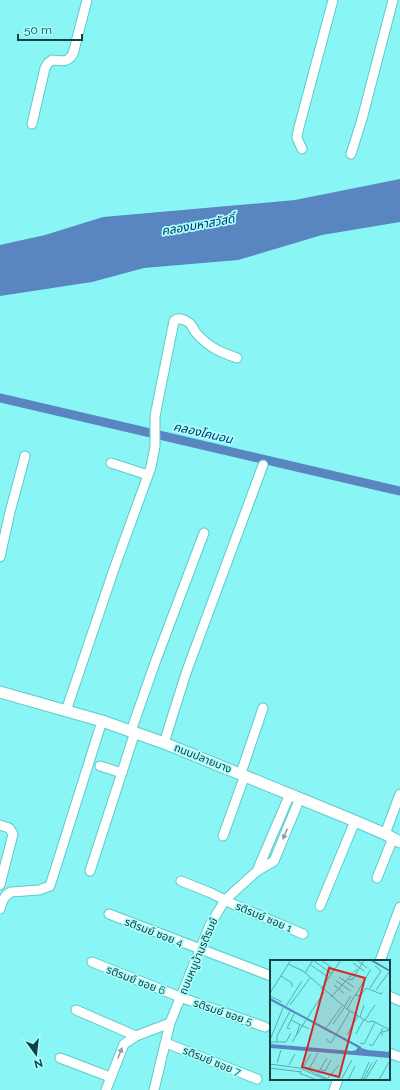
<svg xmlns="http://www.w3.org/2000/svg" width="400" height="1090" viewBox="0 0 400 1090" font-family="Raleway,'Noto Sans Thai',sans-serif">
	<style>
		.water { fill: #5986c0 }
		.lines { fill: none; stroke-linecap: round; stroke-linejoin: round }
		.canal { stroke: #5986c0; stroke-width: 9 }
		.minor-casing { stroke: #5ecaca; stroke-width: 11 }
		.tertiary-casing { stroke: #5ecaca; stroke-width: 13 }
		.minor { stroke: #fff; stroke-width: 9 }
		.tertiary { stroke: #fff; stroke-width: 11 }
		.oneway { fill: #89a0a0 }
		.labels { text-anchor: middle; stroke-width: 3.5; stroke-linejoin: round; paint-order: stroke }
		.street-label { font-size: 11px; fill: #134242; stroke: #adfefe }
		.water-label { font-size: 12px; font-style: italic; fill: #003065; stroke: #adfefe }
		.inset-river { fill: none; stroke: #5986c0; stroke-width: 2 }
		.inset-road { fill: none; stroke: #5aadad; stroke-width: 1 }
		.view { fill: #d62828; fill-opacity: 0.15; stroke: #d62828; stroke-width: 2 }
		.inset-edge { fill: none; stroke: #134242; stroke-width: 2 }
	</style>
	<rect width="100%" height="100%" fill="#8af5f5"/>
	<!-- water -->
	<path class="water" d="M400,179V222L322,235L238,260L144,268L92,282L0,296V245L45,235L103,217L295,200Z"/>
	<g class="lines">
		<!-- canal -->
		<path class="canal" d="M0,398L400,491"/>
		<defs>
			<g id="minor">
				<path d="M32,124L45,68L48,63L52,60C62,61 67,63 73,54L87,0"/>
				<path d="M302,149L297,138L298,131L333,0"/>
				<path d="M351,154L362,119L393,0"/>
				<path d="M111,463L148,475"/>
				<path d="M0,557L10,512L25,456"/>
				<path d="M66,711L114,569L151,467L155,446V416L174,321C178,317 183,319 188,322C192,324 194,331 197,334C210,348 220,352 237,358"/>
				<path d="M131,731L156,660L204,533"/>
				<path d="M164,743L186,673L263,465"/>
				<path d="M100,766L122,773"/>
				<path d="M241,773L263,708"/>
				<path d="M0,825L9,828L13,834L0,885"/>
				<path d="M385,834L400,794"/>
				<path d="M223,836L245,775"/>
				<path d="M90,871L135,732"/>
				<path d="M257,871L290,794"/>
				<path d="M377,878L393,838"/>
				<path d="M181,881L211,893L235,905L303,934"/>
				<path d="M320,906L355,821"/>
				<path d="M0,909C2,902 4,895 11,892L39,890L50,886L102,721"/>
				<path d="M109,914L271,976"/>
				<path d="M380,961L400,907"/>
				<path d="M92,962L180,997L265,1027"/>
				<path d="M389,996L400,1001"/>
				<path d="M76,1010L136,1036"/>
				<path d="M166,1043L257,1079"/>
				<path d="M389,1053L400,1057"/>
				<path d="M60,1058L110,1077"/>
				<path d="M106,1090L124,1044L136,1036L170,1023"/>
				<path d="M154,1090L170,1023L210,925L225,900L257,871L274,861L300,798"/>
				<path d="M334,1090L338,1079"/>
			</g>
			<path id="tertiary" d="M0,692L102,721L164,743L355,821L385,834L400,842"/>
		</defs>
		<!-- minor casing -->
		<use href="#minor" class="minor-casing"/>
		<!-- tertiary casing -->
		<use href="#tertiary" class="tertiary-casing"/>
		<!-- minor -->
		<use href="#minor" class="minor"/>
		<!-- tertiary -->
		<use href="#tertiary" class="tertiary"/>
	</g>
	<!-- one-way arrows -->
	<defs><path id="oneway-solid" d="M-6-.8H1V-3.2L6.5 0L1 3.2V.8H-6Z"/></defs>
	<g class="oneway">
		<use href="#oneway-solid" transform="translate(285 834) rotate(112)"/>
		<use href="#oneway-solid" transform="translate(120 1053) rotate(-68)"/>
	</g>
	<g class="labels">
		<!-- street labels -->
		<g class="street-label">
			<text transform="translate(203 758) rotate(22)" y="4">ถนนปลายบาง</text>
			<text transform="translate(264 917) rotate(23)" y="4">รติรมย์ ซอย 1</text>
			<text transform="translate(154 932) rotate(21)" y="4">รติรมย์ ซอย 4</text>
			<text transform="translate(198 956) rotate(-67)" y="4">ถนนหมูบ้านรติรมย์</text>
			<text transform="translate(136 980) rotate(21)" y="4">รติรมย์ ซอย 6</text>
			<text transform="translate(223 1012) rotate(19)" y="4">รติรมย์ ซอย 5</text>
			<text transform="translate(212 1061) rotate(22)" y="4">รติรมย์ ซอย 7</text>
		</g>
		<!-- water labels -->
		<g class="water-label">
			<text transform="translate(198 225) rotate(-10)" y="4">คลองมหาสวัสดิ์</text>
			<text transform="translate(203 433) rotate(13)" y="4">คลองโคนอน</text>
		</g>
	</g>
	<!-- overview -->
	<g transform="translate(270 960)">
		<rect width="120" height="120" fill="#8af5f5"/>
		<path d="M0,84L82,91L86,90L88,87L98,90L120,92V98L0,88Z" fill="#5986c0"/>
		<path class="inset-river" d="M101,0L120,11M0,39L91,88"/>
		<path class="inset-road" d="M51,0L65,10M87,0L97,8M44,1L62,14M83,3L94,11M18,4L33,11L77,49L98,62L103,61L120,70M41,5L59,18M35,13L43,0M11,16L22,23V27M69,17L84,27M78,20L83,19L94,0M66,21L81,31M64,25L74,33M100,28L111,11L105,6M51,29L71,0M106,30L120,11M0,33L21,0M0,36L12,42M85,36L101,9M61,37L87,9M20,45L40,18M16,46L32,21M74,47L81,36M77,49L85,35L90,36L96,28L111,34L112,32M90,57L94,45M21,60L39,69M95,60L105,45M63,64L74,48M56,68L72,46M20,69L17,68L25,52M86,74L94,59M77,75L88,56M26,76L30,64M112,76V72L120,70M56,79L61,83L80,51M0,80L13,48M0,82H16L21,73M7,82V76L20,51M22,82L54,32M90,83L94,84L105,62M99,85H103L113,68M7,103L11,90M0,104L29,108L57,120M19,105L25,94M32,107L60,120M33,107L41,94M0,108L32,112M39,109L48,93M50,109L55,111L61,100M29,113L47,120M48,113L57,98M58,118L69,105M71,120L82,100M78,120L85,106M91,120L99,102M93,120L102,103M95,120L107,100M109,120L119,102"/>
		<path class="view" d="M59,8L95,18L69,117L32,107Z"/>
		<rect width="120" height="120" class="inset-edge"/>
	</g>
	<!-- north arrow -->
	<g transform="translate(36 1054) rotate(165)" stroke="#adfefe" stroke-width="3" paint-order="stroke">
	<path d="M0-3L7 15L0 10L-7 15Z" fill="#134242"/>
	<text y="-6" font-size="11" font-weight="bold" text-anchor="middle" fill="#134242">N</text>
	</g>
	<!-- scale -->
	<path d="M18 34v6h64v-6" fill="none" stroke="#134242" stroke-width="2"/>
	<text x="24" y="34" font-size="12" fill="#134242" stroke="#adfefe" stroke-width="3" paint-order="stroke">50 m</text>
</svg>
